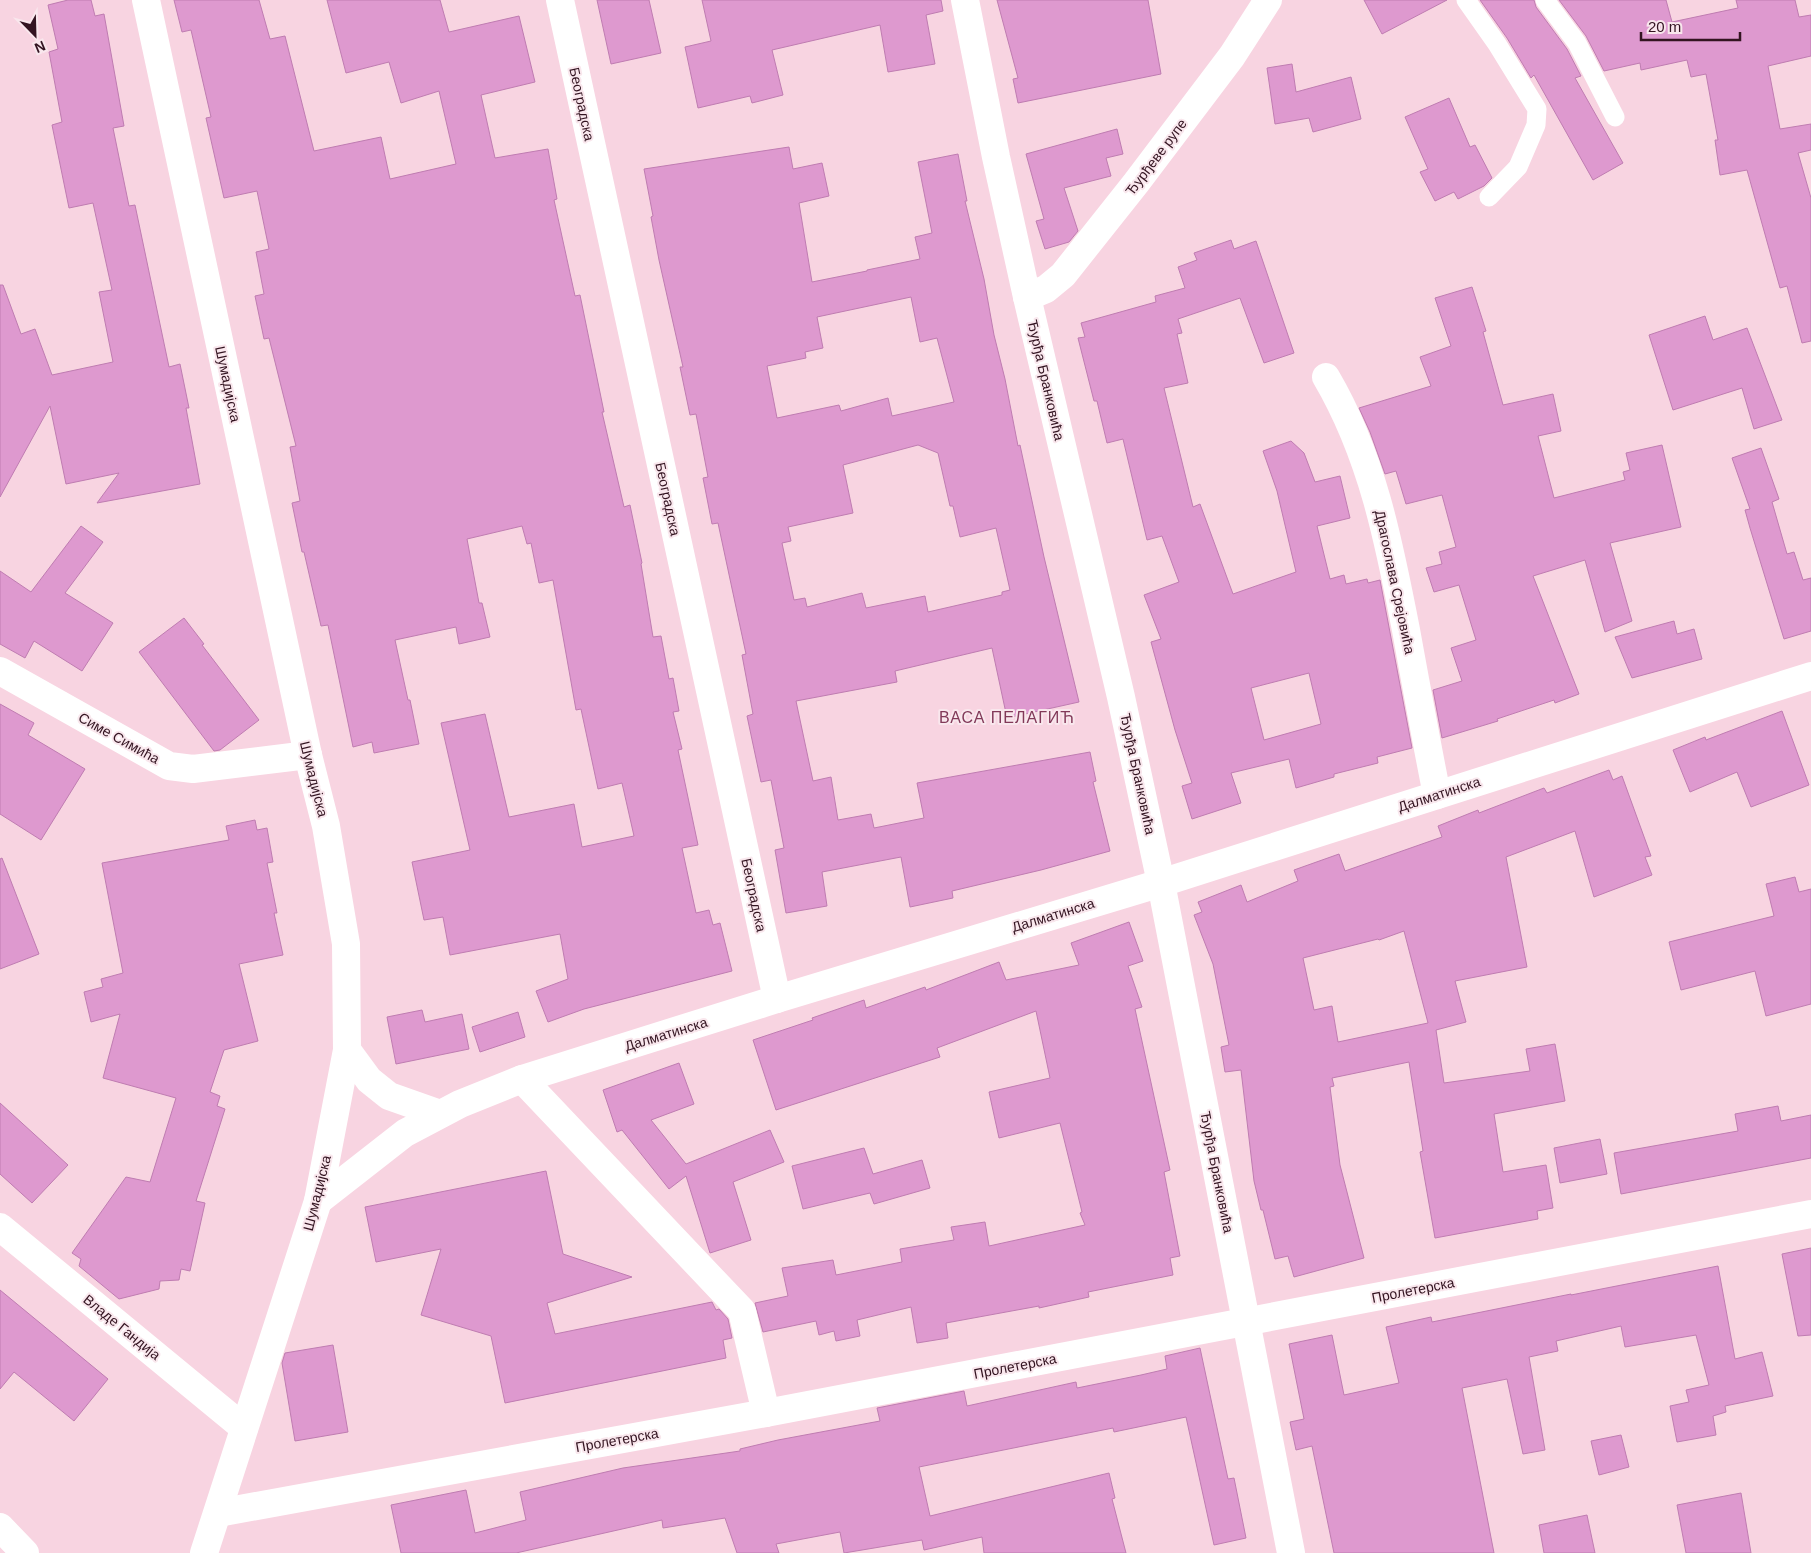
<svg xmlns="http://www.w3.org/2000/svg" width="1811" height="1553" viewBox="0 0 1811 1553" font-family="Arial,sans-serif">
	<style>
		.building { fill: #de99cf; stroke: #bf7cb1; fill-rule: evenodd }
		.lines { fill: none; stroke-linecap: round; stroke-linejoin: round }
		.lane { stroke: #fff; stroke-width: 19 }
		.street { stroke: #fff; stroke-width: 28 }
		.labels { text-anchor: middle; stroke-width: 4; stroke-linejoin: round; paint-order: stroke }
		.street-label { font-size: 14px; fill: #331421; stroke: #f9e7ed }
		.quarter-label { font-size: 16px; letter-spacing: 1px; fill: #823959; stroke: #f9e7ed }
	</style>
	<rect width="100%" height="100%" fill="#f8d4e1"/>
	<!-- building -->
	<g class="building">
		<path d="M68,0H91L95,16L104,14L124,126L113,128L129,206L135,205L169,367L180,364L189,408H186L200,484L97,503L119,473L66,484L50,406L0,497V285H3L21,334L35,329L52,375L113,362L99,292L112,290L93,203L69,208L52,125L62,122L49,52L58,49L48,5Z"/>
		<path d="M174,0H259L270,39L285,36L314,151L381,137L390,179L456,164L439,91L401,103L389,62L346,73L327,0H440L449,32L519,16L535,82L481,95L495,158L548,149L557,199L554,200L575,296L580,295L604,412H602L624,507L630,505L642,563L641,564L653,637L661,636L669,679L673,678L679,711L673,712L682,749L678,750L698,845L682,848L696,913L709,910L713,925L720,923L732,971L584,1009L548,1022L536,991L568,979L560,934L450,955L443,917L424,920L412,862L470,850L441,723L485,714L509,817L574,804L582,847L634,836L622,783L598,789L581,709L576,710L553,580L539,583L531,543L527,544L522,526L467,539L479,603H482L490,637L459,644L456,627L395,640L408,700H410L419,744L374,753L372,742L353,747L328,625L321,626L304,552H302L292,503L300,501L290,447L296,446L269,338L264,339L255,296L264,294L256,252L269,249L257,191L224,198L206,118L211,117L191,30L182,32Z"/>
		<path d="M597,0H649L661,53L611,64Z"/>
		<path d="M702,0H941L943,11L926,15L935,64L888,72L880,25L772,50L783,95L752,103L750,96L698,108L685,47L711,41Z"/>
		<path d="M997,0H1148L1161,74L1018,103L1013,79L1018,78Z"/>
		<path d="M1364,0H1447L1382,34Z"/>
		<path d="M1480,0H1534L1536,7L1567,49L1581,76L1575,78L1623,163L1593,180L1534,75L1531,78L1507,38Z"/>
		<path d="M1559,0H1666L1672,22L1738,8L1736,0H1795L1799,17L1811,15V56L1768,66L1780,129L1811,124V150L1798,153L1811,198V341L1802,343L1787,286L1780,288L1747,170L1720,175L1715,140H1718L1706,74L1691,77L1687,60L1641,70L1640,63L1604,71L1586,36Z"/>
		<path d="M1292,64L1296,92L1351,77L1361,119L1313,132L1309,118L1275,124L1267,68Z"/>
		<path d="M1449,98L1470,147L1475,145L1492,178L1484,186L1458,199L1454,192L1435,201L1420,172L1428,169L1405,117Z"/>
		<path d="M1117,129L1123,154L1106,158L1111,176L1064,188L1078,231L1069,242L1045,249L1036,221L1044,219L1026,154Z"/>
		<path d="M789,147L793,169L822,163L829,196L799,203L812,282L867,271V270L920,259L915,237L932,233L918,162L958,154L967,201H965L984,279L994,335L1005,379L1018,446L1020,445L1044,557L1079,702L1007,718L992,648L895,671L897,682L796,701L813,781L831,777L838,820L871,814L874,828L924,818L917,783L1090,752L1096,781L1093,782L1110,851L1041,870L952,891L953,898L910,907L901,857L822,872L827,906L786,913L775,850L784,848L771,780L761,782L747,716L753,714L742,655L746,654L718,523L712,524L703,478L708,477L696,414L690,415L680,367H683L659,260L651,217L653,216L644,169ZM911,297L920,342L937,338L954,402L892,416L888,398L841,411L839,405L777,418L767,366L806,358L805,352L823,348L817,317ZM918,445L938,453L950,506H953L960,537L996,528L1010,590L1002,592V595L928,612L925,596L866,608L862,593L807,607L805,598L794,600L782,543L791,541L788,527L853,513L843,465Z"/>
		<path d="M1231,240L1234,249L1256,241L1294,353L1264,363L1240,298L1178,319L1182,333L1177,334L1188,383L1164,388L1193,507L1200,504L1233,594L1296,572L1277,491L1263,451L1291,441L1304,453L1315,482L1340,476L1350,518L1317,526L1330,579L1344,575L1346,584L1367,579L1368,583L1380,580L1412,748L1377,757L1378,763L1334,774V777L1296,788L1289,759L1231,773L1241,803L1192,819L1182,786L1192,783L1175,730L1151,642L1161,639L1144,595L1179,582L1162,536L1147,540L1123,439L1107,443L1097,401H1094L1078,338L1085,337L1081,323L1156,302L1155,296L1185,288L1178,267L1197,260L1194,253ZM1309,673L1321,724L1264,740L1251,688Z"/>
		<path d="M1472,287L1486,331L1483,332L1503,405L1553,394L1561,431L1538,436L1554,498L1625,480L1623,472L1630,470L1626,453L1662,445L1681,527L1610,543L1632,621L1605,632L1585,560L1533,576L1579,694L1555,703L1554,700L1497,719L1498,721L1442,738L1433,690L1462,681L1451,648L1476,640L1459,585L1434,592L1426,568L1442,564L1439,552L1456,547L1442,495L1406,504L1396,471L1385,474L1370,432L1359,408L1431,386L1420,357L1451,346L1435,298Z"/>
		<path d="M1705,316L1713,340L1747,328L1782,420L1754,429L1742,388L1673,410L1649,335Z"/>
		<path d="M1761,448L1779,499L1772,502L1787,554L1794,552L1803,580L1811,578V631L1784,639L1750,528L1745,510L1750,509L1732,458Z"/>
		<path d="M81,526L103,542L65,593L113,623L82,671L34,641L25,658L0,644V571L31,592Z"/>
		<path d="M184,618L204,644L202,645L259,720L220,750L214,751L139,652Z"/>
		<path d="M1674,621L1677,634L1694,629L1702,659L1632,678L1615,637Z"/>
		<path d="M0,704L34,723L28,735L85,769L41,840L0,814Z"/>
		<path d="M1782,711L1809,785L1751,807L1737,772L1690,792L1673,750L1705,737L1706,740Z"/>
		<path d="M1609,770L1613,780L1622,776L1651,856L1645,857L1652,875L1594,897L1575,831L1506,857L1527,967L1455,981L1466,1022L1436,1030L1444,1083L1530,1071L1526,1049L1555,1044L1565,1101L1494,1114L1503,1172L1546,1165L1553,1208L1537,1211L1538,1219L1435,1238L1420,1152L1423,1151L1409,1062L1332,1078L1334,1086L1330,1087L1340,1165L1364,1258L1294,1277L1288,1256L1275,1259L1263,1210H1261L1254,1181L1241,1070L1225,1072L1221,1047L1229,1045L1213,964L1194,915L1202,912L1198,902L1241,885L1247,902L1298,881L1294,870L1339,854L1345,871L1442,837L1438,826L1478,810L1479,813L1544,788L1547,793ZM1404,931L1428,1023L1338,1042L1332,1006L1314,1010L1303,958L1378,939L1379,940Z"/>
		<path d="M255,820L257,830L267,828L273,862L267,863L277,913H274L283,955L239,964L258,1041L224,1050L210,1092L220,1096L217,1106L225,1109L196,1201L205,1203L190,1271L181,1269L179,1280L160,1281L159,1289L119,1299L79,1266L81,1259L72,1253L126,1177L150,1182L176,1098L103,1078L120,1014L91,1022L84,992L103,987L101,979L123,973L102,863L229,840L226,826Z"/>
		<path d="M2,858L39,954L0,969V859Z"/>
		<path d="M1795,877L1799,892L1811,889V1004L1766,1016L1755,971L1681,990L1669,942L1774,916L1766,884Z"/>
		<path d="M1129,922L1143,961L1128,966L1142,1007L1135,1009L1170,1170L1164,1172L1180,1256L1170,1258L1173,1275L1088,1292L1089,1297L1039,1308V1306L946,1323L948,1338L917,1343L911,1307L857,1320L860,1336L836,1341L834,1331L819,1335L816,1321L763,1332L755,1303L788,1296L782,1268L833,1260L836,1275L902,1262L900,1249L954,1240L951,1227L985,1222L989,1246L1085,1225L1080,1213L1082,1212L1060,1123L999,1138L989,1092L1050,1078L1036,1011L937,1048L940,1057L776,1110L753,1040L813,1020L812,1018L864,1000L866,1008L925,987L926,990L999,962L1006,980L1079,965L1071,943Z"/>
		<path d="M422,1010L425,1022L462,1014L469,1049L396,1064L387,1017Z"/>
		<path d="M518,1012L525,1037L480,1052L472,1027Z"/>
		<path d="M679,1063L694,1104L651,1120L686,1164L770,1130L784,1162L733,1182L751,1240L710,1253L686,1176L669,1189L622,1130L617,1132L603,1090Z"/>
		<path d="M0,1103L68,1165L32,1203L0,1174Z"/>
		<path d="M1778,1106L1781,1121L1811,1115V1158L1621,1194L1614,1153L1738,1131L1735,1114Z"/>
		<path d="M1600,1139L1607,1174L1560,1183L1554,1148Z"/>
		<path d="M864,1148L873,1174L922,1160L930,1188L874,1204L870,1193L803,1209L792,1166Z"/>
		<path d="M546,1171L563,1254L632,1277L547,1303L555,1334L712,1302L716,1310L719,1309L728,1319L732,1338L723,1340L726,1358L505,1403L491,1336L421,1315L441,1249L376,1262L365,1207Z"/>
		<path d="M1811,1248V1335L1798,1336L1782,1254Z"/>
		<path d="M1718,1266L1735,1359L1762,1352L1773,1396L1725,1406L1726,1412L1713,1416L1716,1435L1677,1442L1670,1406L1689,1402L1686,1390L1709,1385L1696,1335L1625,1347L1621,1326L1556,1341L1558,1351L1529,1357L1545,1450L1523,1454L1507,1379L1462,1388L1494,1553H1334L1312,1446L1296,1450L1290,1422L1304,1419L1289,1344L1332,1335L1344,1395L1399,1383L1386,1327L1431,1317L1432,1322L1571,1294V1295Z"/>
		<path d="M0,1290L108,1379L74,1421L14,1372L0,1389Z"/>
		<path d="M333,1345L348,1432L295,1441L282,1363L285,1353Z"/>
		<path d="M1200,1348L1228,1479L1234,1478L1246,1538L1214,1545L1186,1417L1114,1432L1113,1428L919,1467L930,1516L1109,1473L1115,1498L1112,1499L1126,1553H984L982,1537L924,1550L922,1540L844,1553L840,1532L776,1544L779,1553H737L725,1518L663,1528L662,1520L516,1553H401L391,1505L466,1490L475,1533L526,1520L520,1492L623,1468L740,1451V1449L778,1440L880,1421L877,1408L964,1391L967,1406L1076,1382L1077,1388L1141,1375L1167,1369L1165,1356Z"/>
		<path d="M1621,1435L1629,1467L1599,1475L1591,1441Z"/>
		<path d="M1741,1493L1751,1553H1686L1677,1505Z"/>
		<path d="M1587,1515L1595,1553H1544L1539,1525Z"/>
	</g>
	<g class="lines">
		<!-- lane -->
		<g class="lane">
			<path d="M1466,0L1497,44L1537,109L1536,125L1518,167L1489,197"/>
			<path d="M1545,0L1577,43L1615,117"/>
		</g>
		<!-- street -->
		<g class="street">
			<path d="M146,0L308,755L326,826L346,944L347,1050L318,1201L204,1553"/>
			<path d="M560,0L777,999"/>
			<path d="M965,0L996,157L1027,297L1121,697L1161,883L1291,1553"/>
			<path d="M1027,297L1046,289L1063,275L1136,183L1232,56L1268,0"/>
			<path d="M1326,377C1372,455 1389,542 1406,630C1416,685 1426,740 1437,795"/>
			<path d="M0,671L169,766L193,769L308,755"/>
			<path d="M347,1050L369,1080L389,1096L440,1114"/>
			<path d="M522,1079L742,1311L766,1413"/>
			<path d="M318,1201L405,1133L460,1104L522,1079L777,999L1161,883L1811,676"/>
			<path d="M0,1227L244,1428"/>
			<path d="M218,1513L766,1413L1811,1214"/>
			<path d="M0,1527L25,1553"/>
		</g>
	</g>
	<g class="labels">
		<!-- street labels -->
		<g class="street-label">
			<text transform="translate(582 104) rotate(78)" y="5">Београдска</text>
			<text transform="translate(1156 157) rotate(-53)" y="5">Ђурђеве рупе</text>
			<text transform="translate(1046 380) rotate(77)" y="5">Ђурђа Бранковића</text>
			<text transform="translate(228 384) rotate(78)" y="5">Шумадијска</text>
			<text transform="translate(668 499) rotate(78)" y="5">Београдска</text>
			<text transform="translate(1395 582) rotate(78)" y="5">Драгослава Срејовића</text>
			<text transform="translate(119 738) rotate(29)" y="5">Симе Симића</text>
			<text transform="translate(1138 774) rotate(78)" y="5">Ђурђа Бранковића</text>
			<text transform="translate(314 779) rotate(76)" y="5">Шумадијска</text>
			<text transform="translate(1439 794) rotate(-18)" y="5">Далматинска</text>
			<text transform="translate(754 895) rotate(78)" y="5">Београдска</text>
			<text transform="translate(1053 915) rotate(-17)" y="5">Далматинска</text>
			<text transform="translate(666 1034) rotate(-17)" y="5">Далматинска</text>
			<text transform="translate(1217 1172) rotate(79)" y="5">Ђурђа Бранковића</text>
			<text transform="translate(317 1193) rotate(-76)" y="5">Шумадијска</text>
			<text transform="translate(1413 1290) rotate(-11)" y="5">Пролетерска</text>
			<text transform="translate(122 1327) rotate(39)" y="5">Владе Гандија</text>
			<text transform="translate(1015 1366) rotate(-11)" y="5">Пролетерска</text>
			<text transform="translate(617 1440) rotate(-10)" y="5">Пролетерска</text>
		</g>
		<!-- quarter labels -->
		<g class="quarter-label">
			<text x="1007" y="723">ВАСА ПЕЛАГИЋ</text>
		</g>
	</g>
	<!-- north arrow -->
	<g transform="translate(35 35) rotate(157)" stroke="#f9e7ed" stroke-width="4" paint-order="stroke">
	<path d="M0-4L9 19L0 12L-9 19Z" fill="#331421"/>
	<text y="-8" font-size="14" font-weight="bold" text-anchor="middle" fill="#331421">N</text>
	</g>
	<!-- scale -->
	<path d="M1641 32v8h99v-8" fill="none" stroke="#331421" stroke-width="2.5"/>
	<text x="1648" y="32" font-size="15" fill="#331421" stroke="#f9e7ed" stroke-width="4" paint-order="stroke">20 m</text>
</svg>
